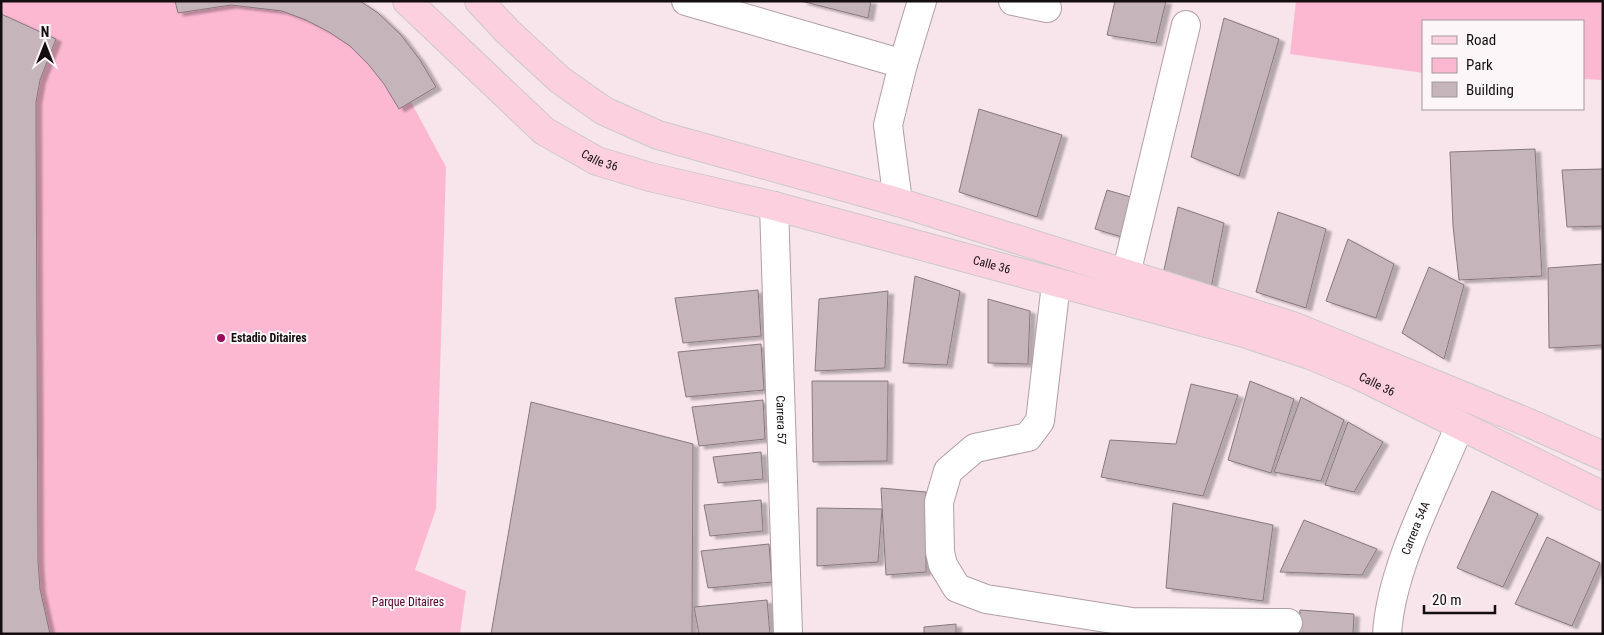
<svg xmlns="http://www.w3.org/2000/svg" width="1604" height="635" viewBox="0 0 1604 635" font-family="'Roboto Condensed',sans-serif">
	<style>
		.green { fill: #fdb8d1 }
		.building { fill: #c5b4b9; stroke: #88797e; filter: url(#shadow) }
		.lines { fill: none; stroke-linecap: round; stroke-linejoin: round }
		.minor-casing { stroke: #b09fa4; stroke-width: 30 }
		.major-casing { stroke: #cbcaca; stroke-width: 30 }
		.minor { stroke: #fff; stroke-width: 28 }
		.major { stroke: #fcd0df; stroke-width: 28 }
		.poi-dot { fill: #9c0b5a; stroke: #fdf6f8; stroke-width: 2 }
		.labels { text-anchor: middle; stroke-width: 4; stroke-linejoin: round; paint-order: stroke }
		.street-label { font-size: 12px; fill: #140e10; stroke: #fdf6f8 }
		.poi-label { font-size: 12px; font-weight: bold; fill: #140e10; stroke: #fdf6f8; text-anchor: start }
		.park-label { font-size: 12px; fill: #54002d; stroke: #fdf6f8 }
	</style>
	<defs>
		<filter id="shadow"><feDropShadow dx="5.5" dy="3" stdDeviation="1" flood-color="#0004"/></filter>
	</defs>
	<rect width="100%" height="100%" fill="#f7e5eb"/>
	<!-- green -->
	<g class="green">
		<path d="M1,1H360C392,24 417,54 436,87L411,102L446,167L436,509L415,570L466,591L460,634H1Z"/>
		<path d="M1296,1H1603V80L1583,79V21H1423V73L1290,54Z"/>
	</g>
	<!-- building -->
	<g class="building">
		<path d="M175,1H360L378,13L401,35L420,60L436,87L399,109L384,84L368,64L350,46L329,32L306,20L282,11L231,5L178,13Z"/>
		<path d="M801,1H871L868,18Z"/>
		<path d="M1115,1H1166L1156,43L1107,35Z"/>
		<path d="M1,14L56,39L40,80L36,102V123L38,561L40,589L50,634H1Z"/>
		<path d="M1224,18L1279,39L1239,176L1191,157Z"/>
		<path d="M979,109L1062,135L1037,217L959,192Z"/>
		<path d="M1535,149L1542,276L1459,280L1453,226L1450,152Z"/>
		<path d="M1603,169V226L1567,227L1562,170Z"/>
		<path d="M1107,190L1134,198L1122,237L1095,229Z"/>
		<path d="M1178,207L1224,223L1211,288L1163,274Z"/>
		<path d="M1278,212L1326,229L1306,308L1256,292Z"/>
		<path d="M1348,239L1394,264L1376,318L1326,301Z"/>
		<path d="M1603,264V345L1549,348L1548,268Z"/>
		<path d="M1429,267L1464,285L1444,359L1402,333Z"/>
		<path d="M915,276L960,291L947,365L903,363Z"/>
		<path d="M758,290L761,336L683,343L675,298Z"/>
		<path d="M888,291L885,368L815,371L819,299Z"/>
		<path d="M988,299L1030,311L1028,364L988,363Z"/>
		<path d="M761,344L764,390L686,397L678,352Z"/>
		<path d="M812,381H888L887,461L813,462Z"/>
		<path d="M1250,381L1294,399L1271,473L1228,460Z"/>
		<path d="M1191,384L1238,395L1203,496L1101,477L1110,440L1176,444Z"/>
		<path d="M1301,397L1344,420L1321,481L1274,472Z"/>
		<path d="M763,400L765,439L699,446L692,407Z"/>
		<path d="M531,402L693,444L692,634H491Z"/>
		<path d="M1348,422L1383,442L1354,492L1325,485Z"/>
		<path d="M761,452L763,479L718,483L713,457Z"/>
		<path d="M881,488L926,492V572L886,575Z"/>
		<path d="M1492,491L1538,514L1503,587L1457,568Z"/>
		<path d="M761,500L763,531L710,536L704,505Z"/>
		<path d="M1173,503L1273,525L1263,601L1166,588Z"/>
		<path d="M817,508L882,509L878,562L817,566Z"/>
		<path d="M1304,520L1377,549L1362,575L1280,572Z"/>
		<path d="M1547,537L1600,563L1572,626L1515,604Z"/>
		<path d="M769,544L772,582L708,588L701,551Z"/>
		<path d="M767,600L770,634H699L694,607Z"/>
		<path d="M1300,610L1354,614L1353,634H1298Z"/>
		<path d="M956,624V634H924V627Z"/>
	</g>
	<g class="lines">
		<defs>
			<g id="minor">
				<path d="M686,1L903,64"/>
				<path d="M1013,1L1047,8"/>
				<path d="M898,202L888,125L903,64L922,1"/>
				<path id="s1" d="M774,206L788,634"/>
				<path d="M1126,274L1186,25"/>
				<path d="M1056,284L1040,421L1028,437L975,448L948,471L939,502L940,552L943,565L957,588L986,599L1132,622L1288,623"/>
				<path id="s2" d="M1387,634C1391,567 1434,489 1459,427"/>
			</g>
			<g id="major">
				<path id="s3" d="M407,1L544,131L597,161L650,177L774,206L1244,333L1310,355L1358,375L1603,496"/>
				<path d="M479,1L508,32L560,80L604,111L658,135L898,202L1293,326L1529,423L1603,456"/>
			</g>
		</defs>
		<!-- minor casing -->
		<use href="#minor" class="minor-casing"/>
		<!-- major casing -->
		<use href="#major" class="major-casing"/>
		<!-- minor -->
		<use href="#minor" class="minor"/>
		<!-- major -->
		<use href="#major" class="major"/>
	</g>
	<!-- markers -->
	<circle class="poi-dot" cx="221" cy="338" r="5"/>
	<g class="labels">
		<!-- street labels -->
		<g class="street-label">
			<text dy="4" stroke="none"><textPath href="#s3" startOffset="252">Calle 36</textPath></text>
			<text dy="4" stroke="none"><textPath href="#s3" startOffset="658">Calle 36</textPath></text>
			<text dy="4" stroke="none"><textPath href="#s3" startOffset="1062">Calle 36</textPath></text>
			<text dy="4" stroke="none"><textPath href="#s1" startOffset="214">Carrera 57</textPath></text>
			<text dy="4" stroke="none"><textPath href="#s2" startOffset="110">Carrera 54A</textPath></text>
		</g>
		<!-- poi labels -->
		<g class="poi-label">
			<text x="231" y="342">Estadio Ditaires</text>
		</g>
		<!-- park labels -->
		<g class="park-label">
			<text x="408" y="606">Parque Ditaires</text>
		</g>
	</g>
	<!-- border -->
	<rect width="1604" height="635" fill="none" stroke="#140e10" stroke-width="5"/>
	<!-- legend -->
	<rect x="1422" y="20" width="162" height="90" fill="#fdf6f8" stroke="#a0999b"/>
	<rect x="1432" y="36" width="25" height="8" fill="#fcd0df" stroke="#a0999b"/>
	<text x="1466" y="45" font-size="15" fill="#140e10">Road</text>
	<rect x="1432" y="58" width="25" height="15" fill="#fdb8d1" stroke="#a0999b"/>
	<text x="1466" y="70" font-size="15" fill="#140e10">Park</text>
	<rect x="1432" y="82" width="25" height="15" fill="#c5b4b9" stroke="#a0999b"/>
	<text x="1466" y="95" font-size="15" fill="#140e10">Building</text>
	<!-- north arrow -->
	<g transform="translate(45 45)" stroke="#fdf6f8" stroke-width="4" paint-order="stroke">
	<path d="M0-4L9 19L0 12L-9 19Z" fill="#140e10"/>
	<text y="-8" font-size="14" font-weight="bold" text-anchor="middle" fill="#140e10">N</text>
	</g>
	<!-- scale -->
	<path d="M1424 605v8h71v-8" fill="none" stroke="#140e10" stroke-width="2.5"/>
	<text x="1432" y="605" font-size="15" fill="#140e10" stroke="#fdf6f8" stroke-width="4" paint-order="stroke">20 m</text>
</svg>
